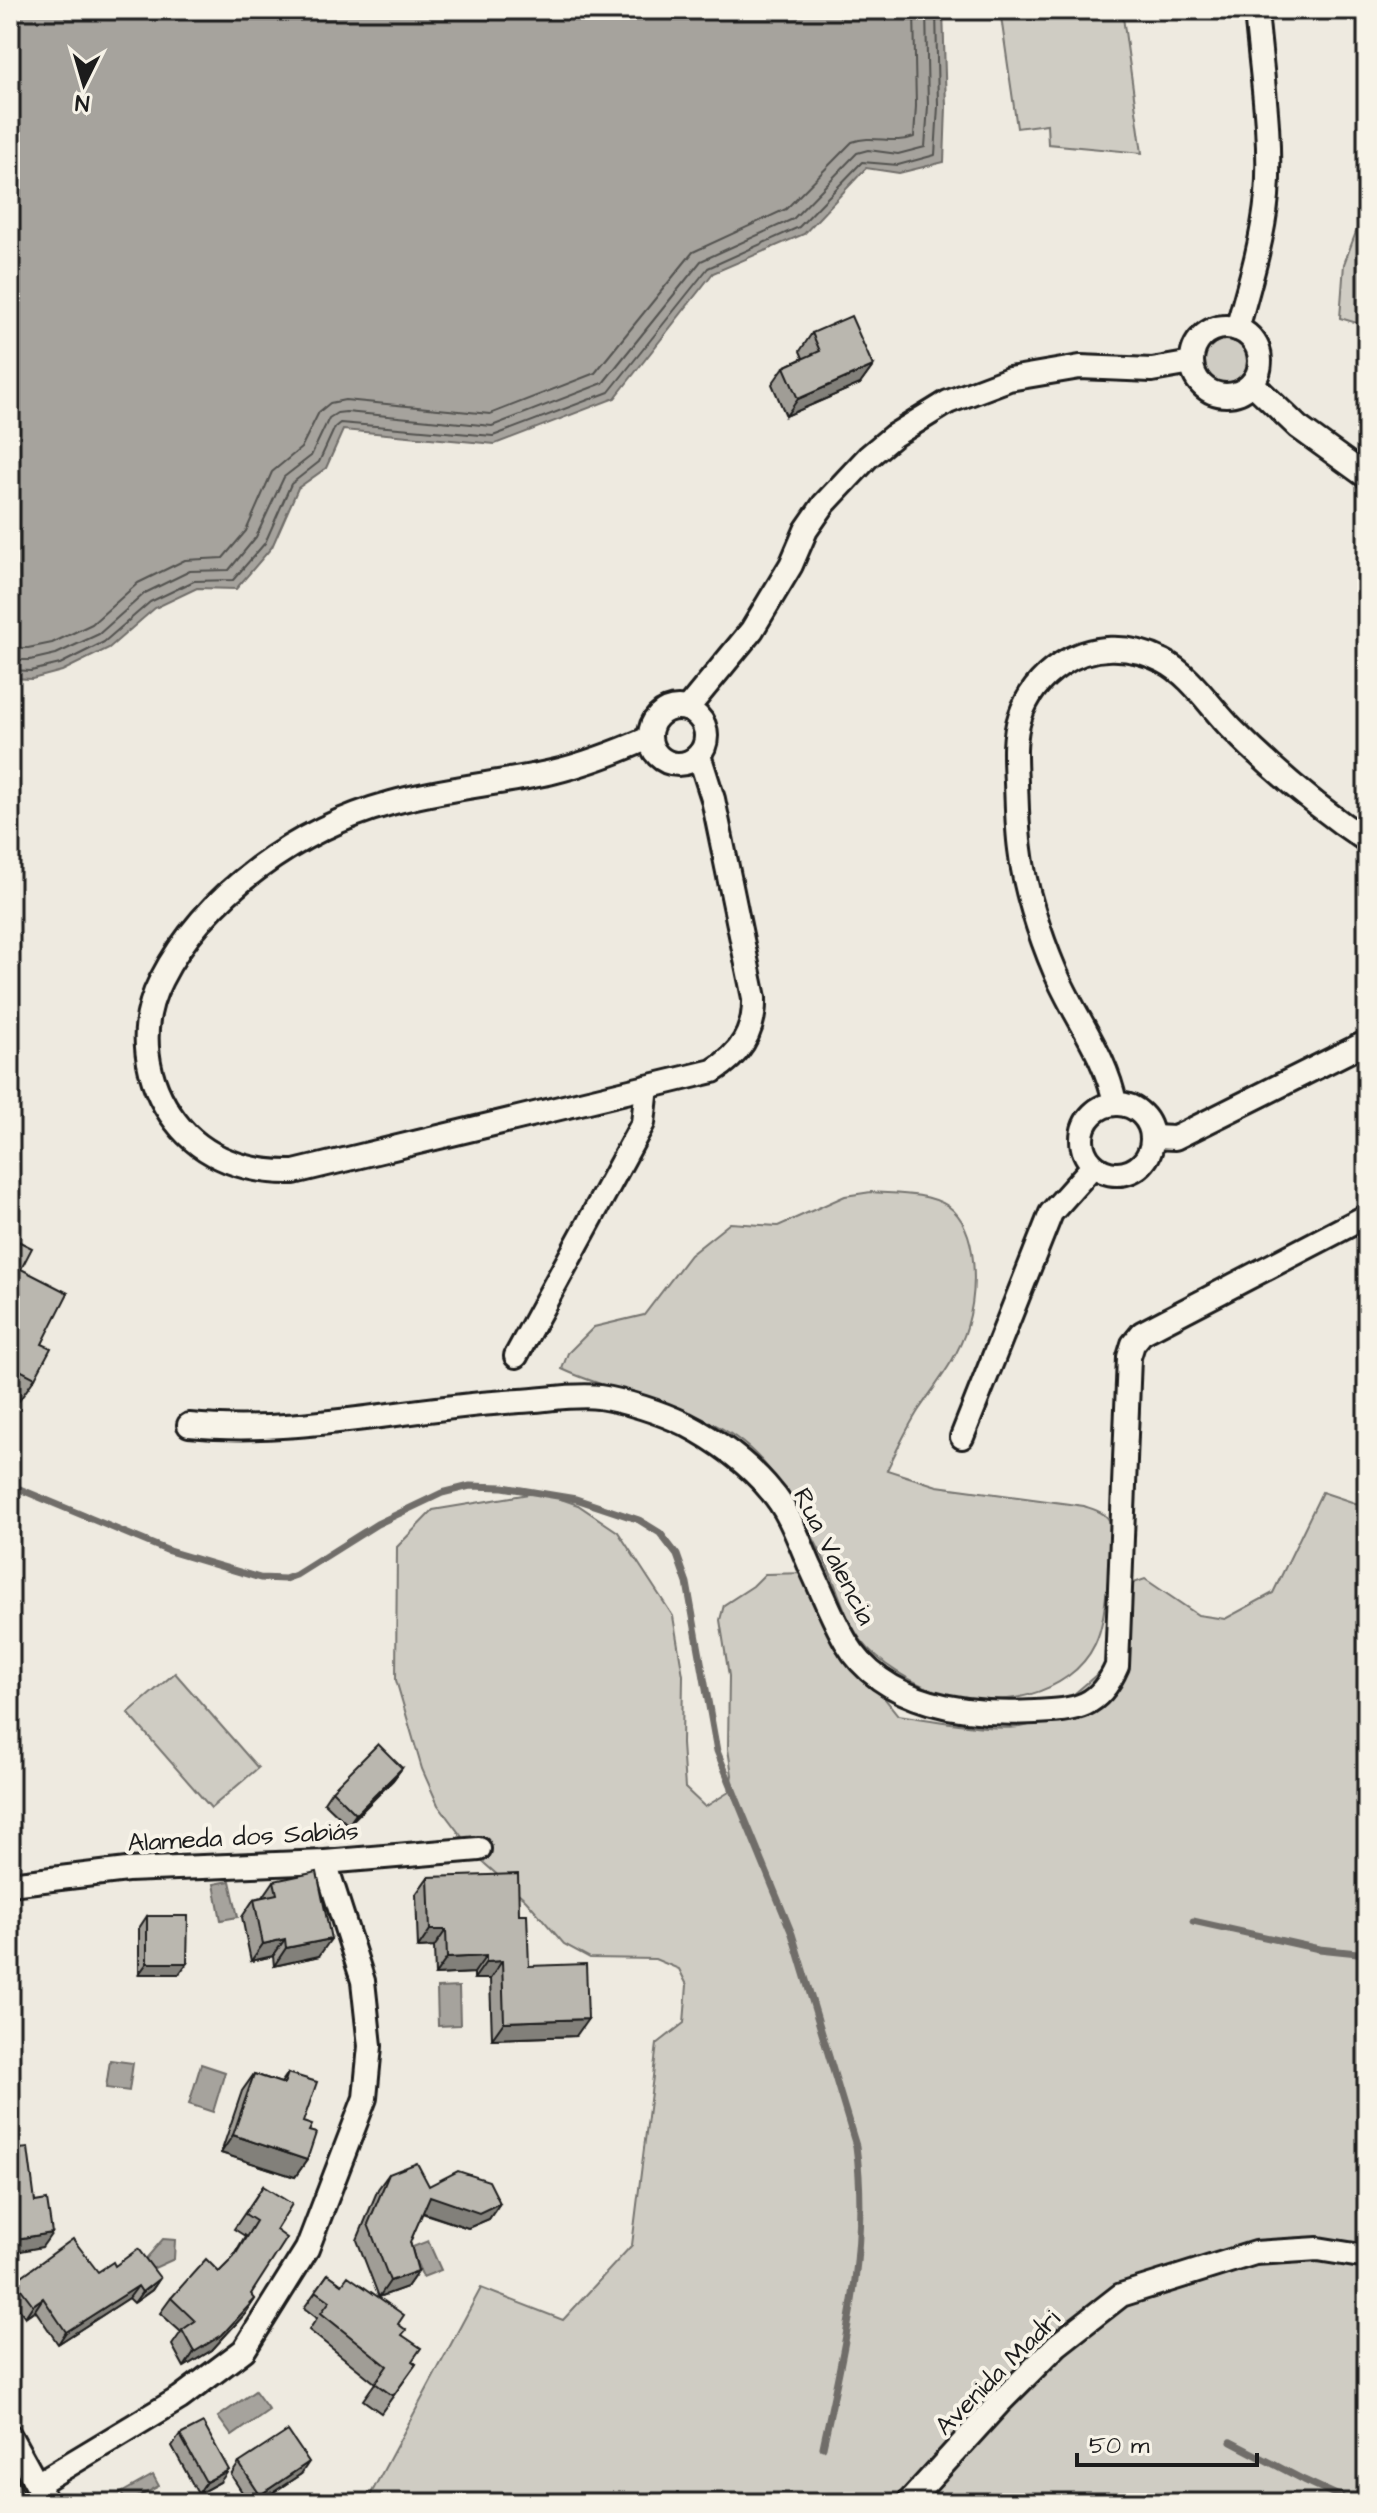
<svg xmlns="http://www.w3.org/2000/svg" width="1377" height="2513" viewBox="0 0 1377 2513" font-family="'Architects Daughter',sans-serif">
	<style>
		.green { fill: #cfccc3; stroke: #767470; stroke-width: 2 }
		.water { fill: #a6a39d; stroke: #6f6d69; stroke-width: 2 }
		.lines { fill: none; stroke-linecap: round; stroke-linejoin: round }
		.shore { stroke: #535250; stroke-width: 2 }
		.stream { stroke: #6f6d69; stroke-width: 7 }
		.street-casing { stroke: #1c1c1c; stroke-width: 28 }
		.street { stroke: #f7f3e8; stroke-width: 22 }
		.wall { fill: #a09d96; stroke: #1c1c1c; stroke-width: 2 }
		.shaded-wall { fill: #82807a; stroke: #1c1c1c; stroke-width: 2 }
		.building { fill: #bab7af; stroke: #1c1c1c; stroke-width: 2 }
		.labels { text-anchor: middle; stroke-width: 8; stroke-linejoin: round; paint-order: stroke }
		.street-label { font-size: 26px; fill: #1c1c1c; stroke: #f7f3e8 }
	</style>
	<rect width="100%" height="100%" fill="#eeeae0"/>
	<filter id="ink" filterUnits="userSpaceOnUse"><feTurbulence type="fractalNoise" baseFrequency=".0125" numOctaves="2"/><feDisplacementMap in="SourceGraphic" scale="16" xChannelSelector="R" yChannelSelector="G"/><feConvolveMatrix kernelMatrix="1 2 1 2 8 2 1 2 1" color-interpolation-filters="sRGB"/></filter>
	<g filter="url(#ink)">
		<!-- green -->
		<g class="green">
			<path d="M1000,10H1122L1142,153L1048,144L1047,124L1017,128Z"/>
			<path d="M1367,203V326L1340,318L1344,264Z"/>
			<circle cx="1226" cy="361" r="21"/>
			<path d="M871,1192C895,1194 927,1192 948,1206C980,1229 977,1293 967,1327C958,1358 936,1384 918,1411C906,1430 897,1450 887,1470L937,1486L1084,1506C1092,1509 1105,1512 1109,1520C1118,1535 1110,1563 1108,1580C1105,1601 1104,1625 1095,1644C1070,1697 992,1711 941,1693C912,1683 880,1665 861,1640C847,1622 840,1596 831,1575C816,1540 787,1488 762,1461C710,1402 629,1401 562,1369L568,1353L594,1327L644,1315L690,1255L730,1223L778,1226L845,1196Z"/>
			<path d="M541,1492L578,1505L618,1532L673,1616L683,1675L682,1744L685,1788L705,1807L729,1792L732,1775L728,1749L729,1676L720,1620L724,1605L753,1586L765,1574L808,1573L818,1615L898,1715C929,1719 1006,1735 1032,1724C1051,1716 1088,1682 1105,1667L1109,1618L1128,1585L1145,1579L1198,1615L1225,1619L1273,1593L1322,1492L1367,1507V2503H366L481,2288L563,2320L632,2245L657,2044L684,2023L687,1985L679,1969L655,1959L590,1958L564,1944L526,1900L477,1857L438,1805L422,1769L396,1680L397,1547L433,1510Z"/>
			<path d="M175,1673L258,1768L211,1808L128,1713Z"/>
		</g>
		<!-- water -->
		<g class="water">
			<path d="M10,10H943L946,107L944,162L899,173L866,168L804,234L713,273L615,398L495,444L343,430L326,468L298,488L272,547L236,589L197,588L155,608L109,648L62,671L32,679L10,678Z"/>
			<path d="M230,1881L238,1917L221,1920L214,1884Z"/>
			<path d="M459,1987L460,2025L438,2026L437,1988Z"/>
			<path d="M110,2060L133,2063L129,2091L106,2088Z"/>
			<path d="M201,2064L225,2072L213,2112L189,2104Z"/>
			<path d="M163,2239L175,2240L174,2259L150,2270L143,2262Z"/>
			<path d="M428,2241L441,2270L423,2277L410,2248Z"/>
			<path d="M255,2391L269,2410L232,2436L218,2417Z"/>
			<path d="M153,2475L159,2486L127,2503L121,2493Z"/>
		</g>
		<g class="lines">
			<!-- shore -->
			<g class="shore">
				<path d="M10,648H28L52,643L92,624L138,583L185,560L223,558L246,531L272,472L301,448L319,412L330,403L345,400L490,414L595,373L693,252L786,209L852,142C872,134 893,145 914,137L916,106L914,10"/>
				<path d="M10,660H30L56,654L99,634L145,593L190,571L229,570L256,537L284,477L311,456L329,418L337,413L346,412L492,426L603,383L701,261L793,219L857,153L868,150L898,154L925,147L928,106L926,10"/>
				<path d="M10,670L31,671L60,664L104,642L150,602L194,581L233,580L265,543L291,484L319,462L335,427L340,423L493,436L609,392L708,268L799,227L862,162L898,165L935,155L938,106L936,10"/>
			</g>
			<!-- stream -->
			<g class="stream">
				<path d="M10,1485L169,1551L260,1578L285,1579L296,1575L377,1524L442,1493L470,1486L503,1487L576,1499L639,1520L660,1533L677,1555L687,1583L717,1751L792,1934L856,2146C870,2247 844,2348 823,2447"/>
				<path d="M1193,1921L1319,1949L1367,1954"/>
				<path d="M1231,2442L1304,2480L1354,2503"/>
			</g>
			<defs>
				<g id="street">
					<circle cx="1226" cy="361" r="34"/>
					<path d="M1237,329C1249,286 1263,240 1267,196C1272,135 1261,71 1256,10"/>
					<path d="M1252,383L1298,427L1367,477"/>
					<circle cx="678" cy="736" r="28"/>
					<path d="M687,709L752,630L791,565L806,530L824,504L868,457L893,436L948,402L1009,379L1080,367L1152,370L1192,363"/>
					<path d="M649,738C617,752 586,764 552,772C499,784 443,788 391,803C299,828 205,893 161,980C137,1026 144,1081 176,1122C204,1159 249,1173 294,1172L713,1071C741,1054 755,1031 754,998L713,799L699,755"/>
					<path d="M1115,1103C1106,1055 1073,1015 1055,971C1040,936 1024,887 1020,849C1017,827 1017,805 1016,783C1015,761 1013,738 1020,717C1027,695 1042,677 1060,665C1091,644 1130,644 1163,661C1191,675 1210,707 1232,729C1273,770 1318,808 1367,841"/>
					<circle cx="1117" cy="1139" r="35"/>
					<path d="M1153,1137L1175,1138L1367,1042"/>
					<path d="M516,1356L643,1123L647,1087"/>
					<path d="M189,1425C299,1436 410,1407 520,1401C545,1400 574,1394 599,1397C626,1401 660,1412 685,1424C716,1440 749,1464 771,1491C789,1511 799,1541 810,1566C822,1591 832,1618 846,1642C884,1706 969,1716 1035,1712C1077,1710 1099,1708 1117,1666L1129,1357L1133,1344L1142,1333L1367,1216"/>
					<path d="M962,1437L1051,1213L1093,1166"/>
					<path d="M10,1884L127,1870L325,1862L479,1849"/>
					<path d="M10,2436L47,2503"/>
					<path d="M37,2484L180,2398L244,2350L307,2249L365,2098L370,2046L363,1981L325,1862"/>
					<path d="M908,2503L1000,2402L1057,2345L1121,2295L1255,2253L1318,2249L1367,2257"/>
				</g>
			</defs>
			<!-- street casing -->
			<use href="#street" class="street-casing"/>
			<!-- street -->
			<use href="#street" class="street"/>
		</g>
		<!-- wall -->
		<g class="wall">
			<path d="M812,333L873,366L860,384L786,416L772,384L784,367L803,358L800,351Z"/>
			<path d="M10,1237L21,1269L42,1344L35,1378L19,1401L10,1396Z"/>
			<path d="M402,1768L393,1780L348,1825L324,1802L332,1790Z"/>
			<path d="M428,1877L519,1914L529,1966L576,2036L492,2039L490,1979H474V1973L435,1975L434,1947L418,1948L416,1894Z"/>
			<path d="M274,1881L319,1956L274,1966L273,1956L251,1961L242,1917L254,1899L263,1897Z"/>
			<path d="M147,1916L179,1974H139V1928Z"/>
			<path d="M288,2073L303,2122L309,2131L307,2160L295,2177L221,2153L242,2091L254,2074L281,2083Z"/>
			<path d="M389,2174L429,2186L500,2203L489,2219L468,2228L422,2213L410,2242L418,2271L407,2287L379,2297L357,2240L378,2189Z"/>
			<path d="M263,2186L276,2230L251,2294L255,2299L245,2314L212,2350L184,2367L172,2345L181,2332L160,2313L171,2298L219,2272L231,2260L245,2236L234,2229Z"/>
			<path d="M115,2266L160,2278L152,2290L134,2303L129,2298L58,2344L35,2310L25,2317L10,2296V2288L15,2281L98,2272Z"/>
			<path d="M328,2274L398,2324L412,2361L416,2364L381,2413L363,2400L375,2383L309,2330L317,2318L304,2308Z"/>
			<path d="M180,2435L220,2482L198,2494L172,2446Z"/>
			<path d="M239,2463L301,2474L257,2503H249L231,2475Z"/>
		</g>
		<!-- shaded-wall -->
		<g class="shaded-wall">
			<path d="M873,366L860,384L786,416L798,399Z"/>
			<path d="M402,1768L393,1780L348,1825L356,1814Z"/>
			<path d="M430,1930H446L434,1947L418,1948Z"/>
			<path d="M285,1939L273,1956L251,1961L263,1944Z"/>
			<path d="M331,1939L319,1956L274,1966L286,1948Z"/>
			<path d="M486,1956L474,1973L435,1975L447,1958Z"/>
			<path d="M502,1961L490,1979H474L486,1962Z"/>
			<path d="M147,1963H187L179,1974H139Z"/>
			<path d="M588,2019L576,2036L492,2039L504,2022Z"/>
			<path d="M233,2135L307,2160L295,2177L221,2153Z"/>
			<path d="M430,2196L500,2203L489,2219L468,2228L418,2211Z"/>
			<path d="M52,2233L42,2247L10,2253V2240Z"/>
			<path d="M418,2271L407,2287L379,2297L390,2281Z"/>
			<path d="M160,2278L152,2290L134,2303L142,2292Z"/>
			<path d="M138,2286L129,2298L58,2344L66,2332Z"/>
			<path d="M43,2298L35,2310L25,2317L33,2305Z"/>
			<path d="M255,2299L245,2314L212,2350L184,2367L194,2352Z"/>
			<path d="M309,2462L301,2474L257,2503H254L260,2495Z"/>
			<path d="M229,2470L220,2482L198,2494L206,2482Z"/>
		</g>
		<!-- building -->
		<g class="building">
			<path d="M851,316L873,366L798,399L784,367L820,351L812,333Z"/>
			<path d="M10,1237L32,1248L21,1269L68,1293L42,1344L51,1348L35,1378L10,1365Z"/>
			<path d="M378,1744L402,1768L356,1814L332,1790Z"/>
			<path d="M317,1872L331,1939L286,1948L285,1939L263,1944L254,1899L277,1894L274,1881Z"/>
			<path d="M518,1874L519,1914H527L529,1966L586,1964L588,2019L504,2022L502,1961L486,1962V1956L447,1958L446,1930H430L428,1877Z"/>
			<path d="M147,1916H188L187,1963H147Z"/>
			<path d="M288,2073L317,2082L303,2122L312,2125L309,2131L316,2133L307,2160L233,2135L254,2074L284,2084Z"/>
			<path d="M28,2148L35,2202L47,2200L52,2233L10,2240V2150Z"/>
			<path d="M417,2163L429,2186L458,2171L489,2181L500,2203L479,2213L430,2196L410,2242L418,2271L390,2281L368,2224L389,2174Z"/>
			<path d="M263,2186L292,2204L276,2230L287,2238L251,2294L255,2299L222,2335L194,2352L182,2330L195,2321L171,2298L206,2259L219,2272L234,2257L256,2221L245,2214Z"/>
			<path d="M73,2239L98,2272L113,2262L115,2266L138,2249L160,2278L142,2292L138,2286L66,2332L43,2298L33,2305L15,2281Z"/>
			<path d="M328,2274L342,2284L348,2276L404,2315L398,2324L406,2330L402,2335L421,2348L412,2361L416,2364L393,2396L375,2383L387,2366L321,2313L330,2301L316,2291Z"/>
			<path d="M203,2423L229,2470L206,2482L180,2435Z"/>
			<path d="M288,2431L309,2462L260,2495L239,2463Z"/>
			<path d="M15,2476L30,2503H10V2479Z"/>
		</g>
	</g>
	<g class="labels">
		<!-- street labels -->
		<g class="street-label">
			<text transform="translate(835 1556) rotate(63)" y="9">Rua Valencia</text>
			<text transform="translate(243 1836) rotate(-3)" y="9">Alameda dos Sabiás</text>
			<text transform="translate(997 2372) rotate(-45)" y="9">Avenida Madri</text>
		</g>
	</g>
	<!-- margin -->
	<rect width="1377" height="2513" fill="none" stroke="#f7f3e8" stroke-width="40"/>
	<rect x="20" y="20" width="1337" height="2473" fill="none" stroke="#1c1c1c" stroke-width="3" filter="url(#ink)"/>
	<!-- north arrow -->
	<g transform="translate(84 84) rotate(185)" stroke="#f7f3e8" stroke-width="6" paint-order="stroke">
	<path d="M0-6L14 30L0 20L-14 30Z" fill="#1c1c1c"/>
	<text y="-12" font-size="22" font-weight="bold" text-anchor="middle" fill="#1c1c1c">N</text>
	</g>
	<!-- scale -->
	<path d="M1077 2453v12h180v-12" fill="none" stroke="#1c1c1c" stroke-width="4"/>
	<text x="1089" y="2453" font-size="24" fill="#1c1c1c" stroke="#f7f3e8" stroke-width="6" paint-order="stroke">50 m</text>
</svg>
